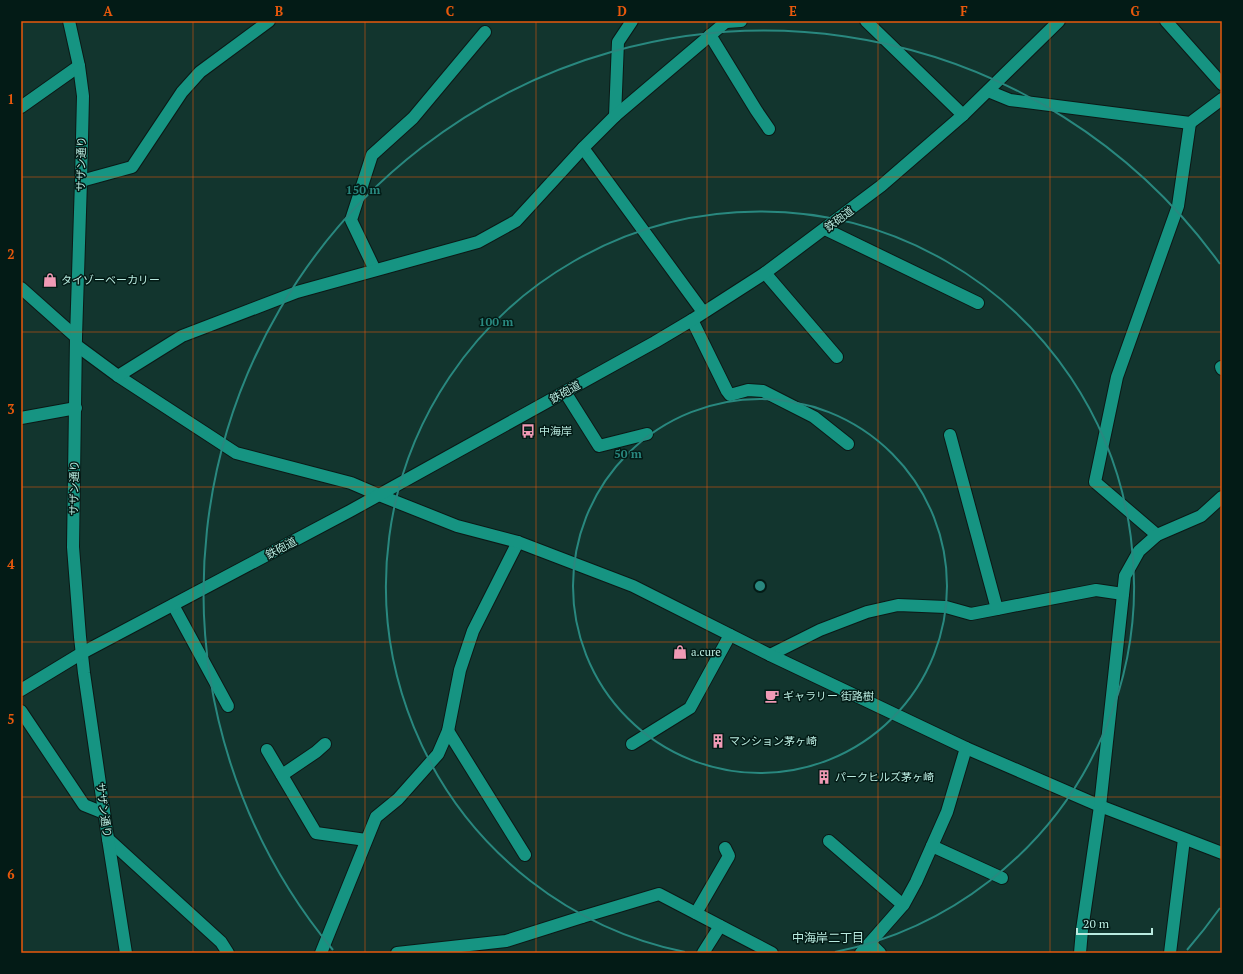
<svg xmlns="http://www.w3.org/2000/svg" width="1243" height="974" viewBox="0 0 1243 974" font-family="'PT Serif','Noto Sans JP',serif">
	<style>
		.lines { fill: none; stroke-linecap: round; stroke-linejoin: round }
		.lane-casing { stroke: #0b1916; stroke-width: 14 }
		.street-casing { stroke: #0b1916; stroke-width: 14 }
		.secondary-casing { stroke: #0b1916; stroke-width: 14 }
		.lane { stroke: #169482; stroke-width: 12 }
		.street { stroke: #169482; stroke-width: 12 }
		.secondary { stroke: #169482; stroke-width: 12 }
		.grid { fill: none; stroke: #e8590c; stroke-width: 1; stroke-opacity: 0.55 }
		.ring { fill: none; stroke: #29887f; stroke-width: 2 }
		.labels { text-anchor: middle; stroke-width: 3; stroke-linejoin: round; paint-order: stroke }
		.street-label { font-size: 11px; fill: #baebe0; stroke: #031b16 }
		.poi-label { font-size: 11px; fill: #baebe0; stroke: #031b16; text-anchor: start }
		.neighbourhood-label { font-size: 12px; fill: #baebe0; stroke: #031b16 }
		.centre { fill: #29887f; stroke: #031b16; stroke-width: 2 }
		.ring-label { font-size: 12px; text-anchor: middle; font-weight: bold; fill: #29887f; stroke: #031b16; stroke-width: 3; stroke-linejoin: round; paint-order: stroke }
		.neatline { fill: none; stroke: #e8590c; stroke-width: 1.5 }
		.grid-label { font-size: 13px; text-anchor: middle; font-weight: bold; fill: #e8590c }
	</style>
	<rect width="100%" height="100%" fill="#12352e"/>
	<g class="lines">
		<defs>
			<g id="lane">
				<path d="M21,107L79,66"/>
				<path d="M615,116L618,42L632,21"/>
				<path d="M583,148L703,312"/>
				<path d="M825,229L978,303"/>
				<path d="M375,270L351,220L372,155L413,118L485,32"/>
				<path d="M765,273L837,357"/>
				<path d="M21,288L76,337"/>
				<path d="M692,320L727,391L730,395L748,390L763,391L814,417L848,444"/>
				<path d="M565,392L599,446L647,434"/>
				<path d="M21,418L76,408"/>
				<path d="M1157,535L1095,482L1117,377L1178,206L1190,123"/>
				<path d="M173,605L228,706"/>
				<path d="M770,655L820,630L867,612L898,605L946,607L971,614L997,609"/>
				<path d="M21,711L84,805L104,813"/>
				<path d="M448,731L525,855"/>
				<path d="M632,744L690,708L730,635"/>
				<path d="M267,750L316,833L366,840"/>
				<path d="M282,775L316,752L325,744"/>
				<path d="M829,841L903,905"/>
				<path d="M696,913L729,856L725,848"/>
				<path d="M870,943L880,953"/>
				<path d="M321,953L376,817L398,799L438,754L448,731L460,670L473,631L518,542"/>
				<path d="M397,953L506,941L582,917"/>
				<path d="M703,953L720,926"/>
				<path d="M1170,953L1184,839"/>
			</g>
			<g id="street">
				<path d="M866,21L963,115"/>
				<path d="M1166,21L1222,84"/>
				<path d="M726,22L741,21"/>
				<path d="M710,35L756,110L769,129"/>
				<path d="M988,91L1010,100L1190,123L1222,99"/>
				<path d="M81,181L132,167L182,92L200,72L269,21"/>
				<path d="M76,345L118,376L236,453L351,483L379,495L457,526L518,542L633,586L770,655L966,748L1100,806L1222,853"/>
				<path d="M1221,367L1222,369"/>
				<path d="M118,376L182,336L297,292L478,242L516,221L583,148L615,116L727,21"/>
				<path d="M950,435L997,609L1096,590L1123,594"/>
				<path d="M108,839L221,942L228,953"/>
				<path d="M932,846L1002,878"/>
				<path d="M582,917L659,894L772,953"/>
				<path d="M861,953L904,904L916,882L947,812L966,748"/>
				<path d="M1080,953L1082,930L1100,806L1125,576L1139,551L1157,535L1201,516L1222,497"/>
			</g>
			<g id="secondary">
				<path d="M69,21L79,66L83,96L81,181L76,337L73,547L80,637L84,673L108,839L126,953"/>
				<path d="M21,690L82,653L350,511L655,342L692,320L765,273L881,186L963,115L1059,21"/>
			</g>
		</defs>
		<!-- lane casing -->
		<use href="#lane" class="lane-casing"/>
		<!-- street casing -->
		<use href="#street" class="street-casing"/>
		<!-- secondary casing -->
		<use href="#secondary" class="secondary-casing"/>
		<!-- lane -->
		<use href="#lane" class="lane"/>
		<!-- street -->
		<use href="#street" class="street"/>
		<!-- secondary -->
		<use href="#secondary" class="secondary"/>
	</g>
	<!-- grid -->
	<path class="grid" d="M193,21V953M365,21V953M536,21V953M707,21V953M878,21V953M1050,21V953M21,177H1222M21,332H1222M21,487H1222M21,642H1222M21,797H1222"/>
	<!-- distance rings -->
	<g class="ring">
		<circle cx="760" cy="586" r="187"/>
		<path d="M685 952A374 374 0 1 1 835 952"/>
		<path d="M1220 908A561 561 0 0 1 1187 950M333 950A561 561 0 1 1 1220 264"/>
	</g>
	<!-- icons -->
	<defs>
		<symbol id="shop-bare" viewBox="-9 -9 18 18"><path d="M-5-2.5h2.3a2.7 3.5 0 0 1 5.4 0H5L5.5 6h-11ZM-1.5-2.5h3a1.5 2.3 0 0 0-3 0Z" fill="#f09ab5" stroke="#031b16" stroke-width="2.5" paint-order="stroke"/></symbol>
		<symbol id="bus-bare" viewBox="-9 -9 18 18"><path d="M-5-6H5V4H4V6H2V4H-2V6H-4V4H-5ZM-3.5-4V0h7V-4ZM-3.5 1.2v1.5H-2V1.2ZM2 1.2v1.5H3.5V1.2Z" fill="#f09ab5" stroke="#031b16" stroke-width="2.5" paint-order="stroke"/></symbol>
		<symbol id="cafe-bare" viewBox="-9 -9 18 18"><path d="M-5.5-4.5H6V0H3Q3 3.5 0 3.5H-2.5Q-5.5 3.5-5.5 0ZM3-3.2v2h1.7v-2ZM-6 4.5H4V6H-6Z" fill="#f09ab5" stroke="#031b16" stroke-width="2.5" paint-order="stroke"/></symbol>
		<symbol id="building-bare" viewBox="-9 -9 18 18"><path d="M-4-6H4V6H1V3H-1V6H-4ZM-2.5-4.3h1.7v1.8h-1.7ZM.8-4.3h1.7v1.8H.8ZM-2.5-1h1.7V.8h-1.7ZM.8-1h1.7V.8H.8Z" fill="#f09ab5" stroke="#031b16" stroke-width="2.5" paint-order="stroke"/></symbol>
	</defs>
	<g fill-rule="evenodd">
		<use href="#shop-bare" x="40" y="270" width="20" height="20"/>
		<use href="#bus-bare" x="518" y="421" width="20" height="20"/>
		<use href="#shop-bare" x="670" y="642" width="20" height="20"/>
		<use href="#cafe-bare" x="762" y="686" width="20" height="20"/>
		<use href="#building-bare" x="708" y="731" width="20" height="20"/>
		<use href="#building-bare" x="814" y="767" width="20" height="20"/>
	</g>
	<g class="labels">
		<!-- street labels -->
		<g class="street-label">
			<text transform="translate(81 164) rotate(-89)" y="4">サザン通り</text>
			<text transform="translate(839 219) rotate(-37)" y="4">鉄砲道</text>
			<text transform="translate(565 392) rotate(-29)" y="4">鉄砲道</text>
			<text transform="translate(74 488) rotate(-89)" y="4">サザン通り</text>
			<text transform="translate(281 548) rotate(-28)" y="4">鉄砲道</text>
			<text transform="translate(104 810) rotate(82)" y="4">サザン通り</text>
		</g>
		<!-- poi labels -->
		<g class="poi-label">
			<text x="61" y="284">タイゾーベーカリー</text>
			<text x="539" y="435">中海岸</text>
			<text x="691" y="656">a.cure</text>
			<text x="783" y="700">ギャラリー 街路樹</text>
			<text x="729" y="745">マンション茅ヶ崎</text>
			<text x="835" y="781">パークヒルズ茅ヶ崎</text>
		</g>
		<!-- neighbourhood labels -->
		<g class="neighbourhood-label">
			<text x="828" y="942">中海岸二丁目</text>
		</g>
	</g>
	<circle cx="760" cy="586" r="6" class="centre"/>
	<g class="ring-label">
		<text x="363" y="194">150 m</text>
		<text x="496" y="326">100 m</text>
		<text x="628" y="458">50 m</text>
	</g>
	<!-- border -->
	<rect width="1243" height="974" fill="none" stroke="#031b16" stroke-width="44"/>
	<!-- scale -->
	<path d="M1077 928v6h75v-6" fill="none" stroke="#baebe0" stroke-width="2"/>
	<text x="1083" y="928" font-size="12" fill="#baebe0" stroke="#031b16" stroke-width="3" paint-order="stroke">20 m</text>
	<rect x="22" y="22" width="1199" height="930" class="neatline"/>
	<g class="grid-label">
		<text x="108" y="16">A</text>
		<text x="279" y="16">B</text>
		<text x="450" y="16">C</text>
		<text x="622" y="16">D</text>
		<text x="793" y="16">E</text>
		<text x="964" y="16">F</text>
		<text x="1135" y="16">G</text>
		<text x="11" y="104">1</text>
		<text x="11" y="259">2</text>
		<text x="11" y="414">3</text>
		<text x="11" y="569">4</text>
		<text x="11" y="724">5</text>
		<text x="11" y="879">6</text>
	</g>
</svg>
